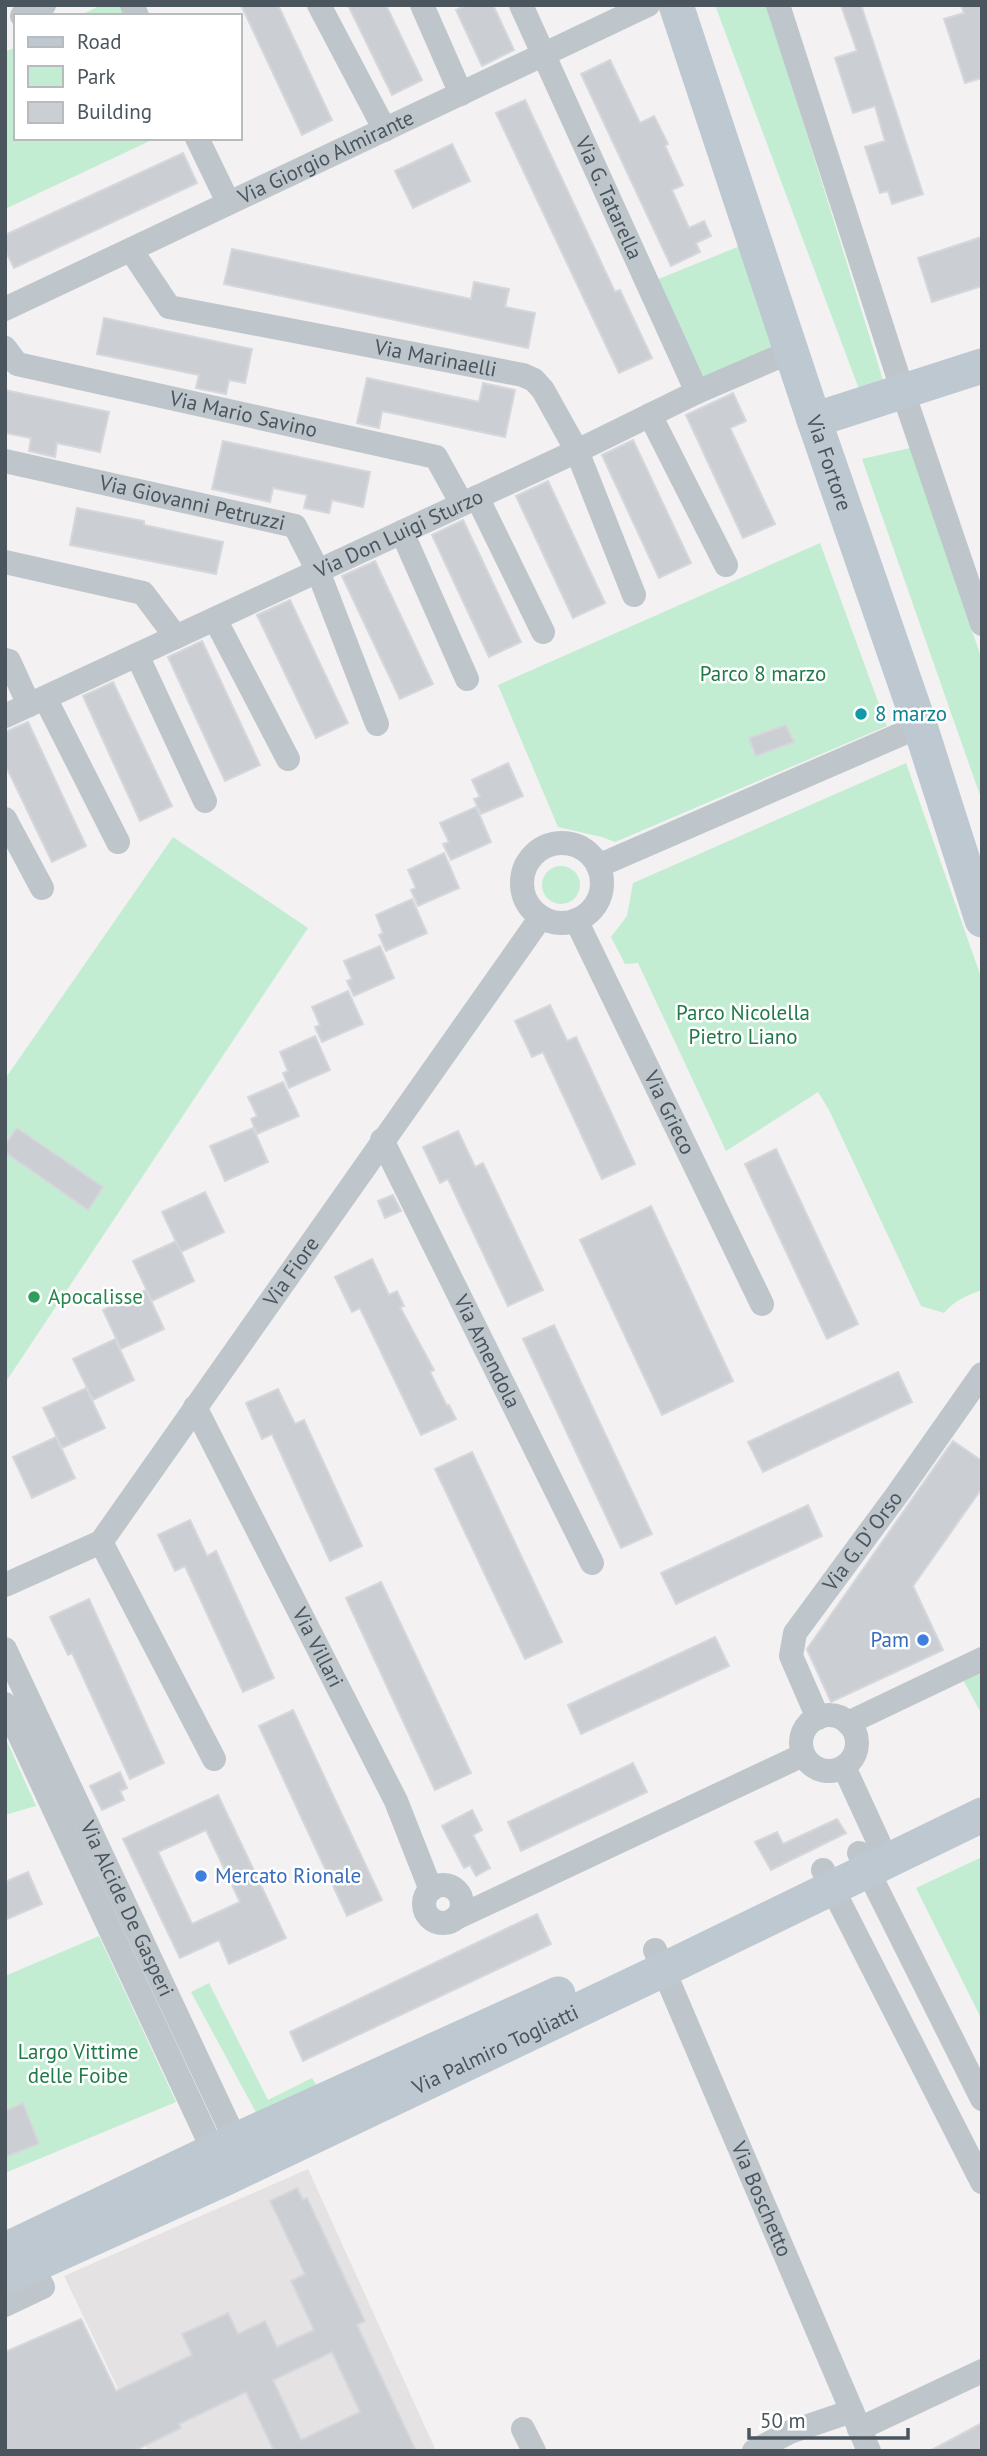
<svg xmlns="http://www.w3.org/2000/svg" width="987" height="2456" viewBox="0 0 987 2456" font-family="'PT Sans',sans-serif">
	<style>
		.education { fill: #e4e2e2 }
		.green { fill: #c3edd2 }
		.building { fill: #cbced3; stroke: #d5d7dc; stroke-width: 2; fill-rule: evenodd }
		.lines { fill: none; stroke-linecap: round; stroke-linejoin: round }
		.street { stroke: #bec6cc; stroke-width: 24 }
		.secondary { stroke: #bec8d1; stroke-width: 35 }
		.culture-dot { fill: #0f9aa8; stroke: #fff; stroke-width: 2.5 }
		.leisure-dot { fill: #2e9e5b; stroke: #fff; stroke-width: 2.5 }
		.shop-dot { fill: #3f7fe0; stroke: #fff; stroke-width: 2.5 }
		.labels { text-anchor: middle; stroke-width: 5; stroke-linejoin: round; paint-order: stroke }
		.street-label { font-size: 21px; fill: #4a555d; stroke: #fff }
		.park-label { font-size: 21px; fill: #1f7a48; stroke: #fff }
		.culture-label { font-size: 21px; fill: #0d838f; stroke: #fff; text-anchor: start }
		.leisure-label { font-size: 21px; fill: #27864d; stroke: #fff; text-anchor: start }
		.shop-label { font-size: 21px; fill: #366cbe; stroke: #fff; text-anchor: end }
	</style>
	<rect width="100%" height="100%" fill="#f3f1f1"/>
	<!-- education -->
	<path class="education" d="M308,2169L436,2451H148L64,2276Z"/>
	<!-- green -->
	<g class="green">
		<path d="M101,5H125L130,16H79Z"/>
		<path d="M715,5H767L883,380L859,389Z"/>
		<path d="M16,47V138H156L5,209V52Z"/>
		<path d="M740,246L776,352L705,381L656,280Z"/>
		<path d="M910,448L982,660V801L862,459Z"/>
		<path d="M820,543L887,726L615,842L602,837L558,827L498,685Z"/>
		<path d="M906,763L982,980V1290C967,1295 954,1301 944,1313L921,1306L829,1110L818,1092L726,1151L638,963L625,964L611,937L627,916L633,883Z"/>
		<path d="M173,837L308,928L5,1383V1079Z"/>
		<circle cx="561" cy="885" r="19"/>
		<path d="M982,1663V1715L960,1674Z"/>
		<path d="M5,1737L36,1806L5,1815Z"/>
		<path d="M982,1857V2020L916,1888Z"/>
		<path d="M99,1936L176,2102L5,2173V1976Z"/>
		<path d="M209,1983L268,2100L312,2078L320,2091L259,2118L191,1992Z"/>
	</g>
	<!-- building -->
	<g class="building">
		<path d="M241,5H278L332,120L302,135Z"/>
		<path d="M348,5H386L422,80L392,95Z"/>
		<path d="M467,5H493L514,50L482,66L456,10Z"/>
		<path d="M841,5H861L923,194L892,204L888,191L880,193L865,147L885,141L875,106L853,113L835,58L857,51Z"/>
		<path d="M961,5H982V78L965,83L944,19L964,13Z"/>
		<path d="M610,60L640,123L654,116L668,144L665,146L683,185L672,190L689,228L704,221L711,236L696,243L700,252L671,266L581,74Z"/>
		<path d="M525,100L615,292L620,290L652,358L619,373L496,113Z"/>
		<path d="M452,144L470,181L413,208L395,171Z"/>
		<path d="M183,153L197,183L14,268L5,250V235Z"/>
		<path d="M982,237V286L932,302L918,258Z"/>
		<path d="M232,249L471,299L474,282L509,289L505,307L535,313L528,348L224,284Z"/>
		<path d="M104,318L252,349L245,383L229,380L226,394L196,388L199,375L97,354Z"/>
		<path d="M367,378L479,402L483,383L515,390L505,437L382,411L379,428L357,423Z"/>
		<path d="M5,390L109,412L100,452L57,443L55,457L29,451L31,438L5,433Z"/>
		<path d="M733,393L746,421L730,428L775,524L743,538L686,415Z"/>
		<path d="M633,440L691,563L659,578L602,455Z"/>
		<path d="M223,441L370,472L363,507L332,500L329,513L304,508L307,495L273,488L270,502L212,489Z"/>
		<path d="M548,481L605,603L573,618L516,496Z"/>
		<path d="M77,508L144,521V525L223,542L216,574L70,545Z"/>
		<path d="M463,520L521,642L489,657L432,535Z"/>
		<path d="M375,561L433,684L400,699L342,576Z"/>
		<path d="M290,600L348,723L316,738L257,615Z"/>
		<path d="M202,641L260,765L225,781L168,657Z"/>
		<path d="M113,682L172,806L140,821L83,696Z"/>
		<path d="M28,722L86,846L52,862L5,764V732Z"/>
		<path d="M786,725L794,742L756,756L749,738Z"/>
		<path d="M508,763L523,796L481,814L474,799L480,797L472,780Z"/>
		<path d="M476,807L491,842L451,860L443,844L449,842L440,823Z"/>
		<path d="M444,853L459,888L418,906L411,890L416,888L408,870Z"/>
		<path d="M412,899L427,933L386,951L379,935L383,933L376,915Z"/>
		<path d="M380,946L394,978L354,996L347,981L352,979L344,961Z"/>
		<path d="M348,991L363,1024L322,1042L315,1027L320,1025L312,1007Z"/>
		<path d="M550,1005L567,1041L576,1037L635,1164L602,1179L543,1052L532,1057L515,1021Z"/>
		<path d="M315,1036L330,1070L289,1088L283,1073L288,1071L280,1052Z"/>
		<path d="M283,1082L299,1116L257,1134L251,1119L257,1116L248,1097Z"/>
		<path d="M17,1128L103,1187L88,1210L5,1152V1145Z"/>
		<path d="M253,1128L268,1162L225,1181L210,1146Z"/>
		<path d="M458,1131L475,1167L483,1163L543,1290L508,1306L448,1179L440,1183L423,1147Z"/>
		<path d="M776,1149L858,1324L827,1339L745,1164Z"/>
		<path d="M205,1192L224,1232L181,1252L162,1212Z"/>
		<path d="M393,1195L401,1211L385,1218L378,1201Z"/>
		<path d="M651,1206L733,1381L662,1415L580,1240Z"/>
		<path d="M176,1241L194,1281L152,1301L133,1261Z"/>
		<path d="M372,1259L389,1295L397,1291L404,1306L400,1307L434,1370L430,1372L447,1406L449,1405L456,1419L421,1435L360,1308L352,1312L335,1277Z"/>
		<path d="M146,1290L164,1329L121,1349L103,1310Z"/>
		<path d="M554,1325L652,1534L621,1548L523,1339Z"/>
		<path d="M115,1339L134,1380L93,1400L73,1359Z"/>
		<path d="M898,1372L912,1402L763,1472L748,1442Z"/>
		<path d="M86,1388L105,1428L62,1448L43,1408Z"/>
		<path d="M278,1389L295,1424L304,1420L362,1546L330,1561L272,1434L262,1439L246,1403Z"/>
		<path d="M56,1437L75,1478L32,1498L13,1457Z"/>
		<path d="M953,1441L982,1461V1488L913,1586L943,1650L831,1702L807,1649Z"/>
		<path d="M472,1452L562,1642L525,1659L435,1469Z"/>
		<path d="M808,1505L822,1536L676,1604L661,1573Z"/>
		<path d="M190,1520L207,1556L216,1551L274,1678L243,1692L185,1566L175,1571L158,1535Z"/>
		<path d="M381,1582L471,1773L435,1790L346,1598Z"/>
		<path d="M89,1599L164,1763L130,1779L72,1653L68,1655L50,1617Z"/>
		<path d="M715,1637L729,1666L581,1734L568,1705Z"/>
		<path d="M293,1710L382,1900L347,1916L259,1726Z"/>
		<path d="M633,1763L647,1792L521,1851L508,1822Z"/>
		<path d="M120,1772L127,1788L120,1791L124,1800L102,1810L90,1786Z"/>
		<path d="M218,1795L286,1938L229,1964L219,1940L180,1958L123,1839ZM206,1830L240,1902L192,1924L158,1852Z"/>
		<path d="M472,1810L482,1830L473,1835L490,1868L476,1876L470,1865L464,1868L442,1826Z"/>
		<path d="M837,1819L846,1833L771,1870L755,1842L777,1832L783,1844Z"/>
		<path d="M28,1872L42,1904L5,1920V1882Z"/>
		<path d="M537,1914L551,1944L303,2061L290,2032Z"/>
		<path d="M23,2103L39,2144L5,2157V2111Z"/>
		<path d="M297,2188L303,2200L307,2198L365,2321L357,2325L416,2451H274L246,2392L179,2424L181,2428L134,2451H5V2352L81,2319L116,2391L192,2355L182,2334L228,2313L238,2334L265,2321L277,2347L314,2330L291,2281L305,2274L270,2201ZM332,2352L360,2412L301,2440L273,2380Z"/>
		<path d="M982,2423V2451H930Z"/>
	</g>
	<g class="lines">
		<!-- street -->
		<g class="street">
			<path d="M132,5L137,16"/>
			<path d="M319,5L385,130"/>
			<path d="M422,5L461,94"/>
			<path id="s1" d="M521,5L697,392"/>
			<path d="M778,5L903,392L982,624"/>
			<path d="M22,16L44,5"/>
			<path d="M197,138L228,202"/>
			<path id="s2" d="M131,250L169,307L523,375L534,380L543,390L577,451L634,595"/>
			<path id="s3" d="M5,309L648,5"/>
			<path id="s4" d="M5,348L17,364L436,457L462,504"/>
			<path d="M650,415L726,565"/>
			<path id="s5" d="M5,461L295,526L318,571L377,724"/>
			<path d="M477,497L543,632"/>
			<path d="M402,532L467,679"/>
			<path d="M5,562L143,593L176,637"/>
			<path d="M215,619L288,759"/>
			<path d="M137,655L205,801"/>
			<path d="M5,660L9,661L29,705"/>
			<path d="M45,698L118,842"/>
			<path id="s6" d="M5,716L577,451L697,392L792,351"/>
			<path d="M5,819L42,888"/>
			<circle cx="562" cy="883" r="40"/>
			<path d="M598,866L920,726"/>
			<path id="s7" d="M576,920L762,1304"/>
			<path id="s8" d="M382,1140L592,1563"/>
			<path id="s9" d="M195,1407L396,1801L431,1890"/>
			<path d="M101,1542L214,1759"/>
			<path id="s10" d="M5,1585L101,1542L541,917"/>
			<path id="s11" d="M5,1649L242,2154"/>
			<path d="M5,1704L219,2163"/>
			<circle cx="829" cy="1743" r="28"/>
			<path id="s12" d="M818,1718L791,1656L795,1633L899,1492L982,1374"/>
			<path d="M848,1723L982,1659"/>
			<path d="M844,1767L879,1843"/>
			<path d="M859,1853L982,2099"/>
			<path d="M823,1870L982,2182"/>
			<circle cx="443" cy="1904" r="19"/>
			<path d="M454,1919L803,1755"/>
			<path id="s13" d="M655,1950L869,2451"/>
			<path d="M5,2305L43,2287L25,2253"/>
			<path d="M523,2429L534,2451"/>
			<path d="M859,2429L982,2371"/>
			<path d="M754,2451L790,2432L852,2411"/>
		</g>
		<!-- secondary -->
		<g class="secondary">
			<path id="s14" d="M676,5L814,420L920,726L982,920"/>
			<path d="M814,420L982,366"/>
			<path d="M5,2250L236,2140L558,1994"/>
			<path id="s15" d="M5,2278L226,2178L665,1969L982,1815"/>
		</g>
	</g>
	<!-- markers -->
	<circle class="culture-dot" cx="861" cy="714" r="7"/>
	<circle class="leisure-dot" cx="34" cy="1297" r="7"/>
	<g class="shop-dot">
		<circle cx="923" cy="1640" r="7"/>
		<circle cx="201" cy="1876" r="7"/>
	</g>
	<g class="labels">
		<!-- street labels -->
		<g class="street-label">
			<text dy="7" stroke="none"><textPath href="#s3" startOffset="355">Via Giorgio Almirante</textPath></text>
			<text dy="7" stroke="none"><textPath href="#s1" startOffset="212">Via G. Tatarella</textPath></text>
			<text dy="7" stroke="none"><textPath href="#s2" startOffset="340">Via Marinaelli</textPath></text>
			<text dy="7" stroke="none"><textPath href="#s4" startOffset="252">Via Mario Savino</textPath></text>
			<text dy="7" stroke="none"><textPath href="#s14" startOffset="483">Via Fortore</textPath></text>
			<text dy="7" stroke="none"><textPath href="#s5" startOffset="192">Via Giovanni Petruzzi</textPath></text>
			<text dy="7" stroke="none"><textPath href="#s6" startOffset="434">Via Don Luigi Sturzo</textPath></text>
			<text dy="7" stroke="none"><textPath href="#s7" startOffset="214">Via Grieco</textPath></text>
			<text dy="7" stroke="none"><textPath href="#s10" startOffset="436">Via Fiore</textPath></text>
			<text dy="7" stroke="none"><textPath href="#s8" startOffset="236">Via Amendola</textPath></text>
			<text dy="7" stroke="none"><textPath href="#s12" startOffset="205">Via G. D' Orso</textPath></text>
			<text dy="7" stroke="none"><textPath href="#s9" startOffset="270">Via Villari</textPath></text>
			<text dy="7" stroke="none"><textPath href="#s11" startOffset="287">Via Alcide De Gasperi</textPath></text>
			<text dy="7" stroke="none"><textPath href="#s15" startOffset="541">Via Palmiro Togliatti</textPath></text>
			<text dy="7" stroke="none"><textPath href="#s13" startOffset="271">Via Boschetto</textPath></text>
		</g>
		<!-- park labels -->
		<g class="park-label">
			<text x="763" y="681">Parco 8 marzo</text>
			<text x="743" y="1020">Parco Nicolella<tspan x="743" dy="24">Pietro Liano</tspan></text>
			<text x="78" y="2059">Largo Vittime<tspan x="78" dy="24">delle Foibe</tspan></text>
		</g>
		<!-- culture labels -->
		<g class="culture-label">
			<text x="875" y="721">8 marzo</text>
		</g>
		<!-- leisure labels -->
		<g class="leisure-label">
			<text x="48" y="1304">Apocalisse</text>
		</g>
		<!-- shop labels -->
		<g class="shop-label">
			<text x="909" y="1647">Pam</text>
			<text x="215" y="1883" text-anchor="start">Mercato Rionale</text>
		</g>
	</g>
	<!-- border -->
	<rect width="987" height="2456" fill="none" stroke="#4a555d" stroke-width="14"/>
	<!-- legend -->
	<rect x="14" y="14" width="228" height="126" fill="#ffffff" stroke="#b7bbbe" stroke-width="2"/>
	<rect x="28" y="37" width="35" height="10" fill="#bec8d1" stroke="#b7bbbe" stroke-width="2"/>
	<text x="77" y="49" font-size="21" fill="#4a555d">Road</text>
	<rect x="28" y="66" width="35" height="21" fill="#c3edd2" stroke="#b7bbbe" stroke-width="2"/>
	<text x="77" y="84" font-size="21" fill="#4a555d">Park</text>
	<rect x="28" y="102" width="35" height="21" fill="#cbced3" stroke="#b7bbbe" stroke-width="2"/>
	<text x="77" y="119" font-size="21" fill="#4a555d">Building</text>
	<!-- scale -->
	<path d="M749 2428v10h159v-10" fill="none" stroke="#4a555d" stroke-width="3.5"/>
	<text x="760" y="2428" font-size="21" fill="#4a555d" stroke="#ffffff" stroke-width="5" paint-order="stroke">50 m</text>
</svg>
